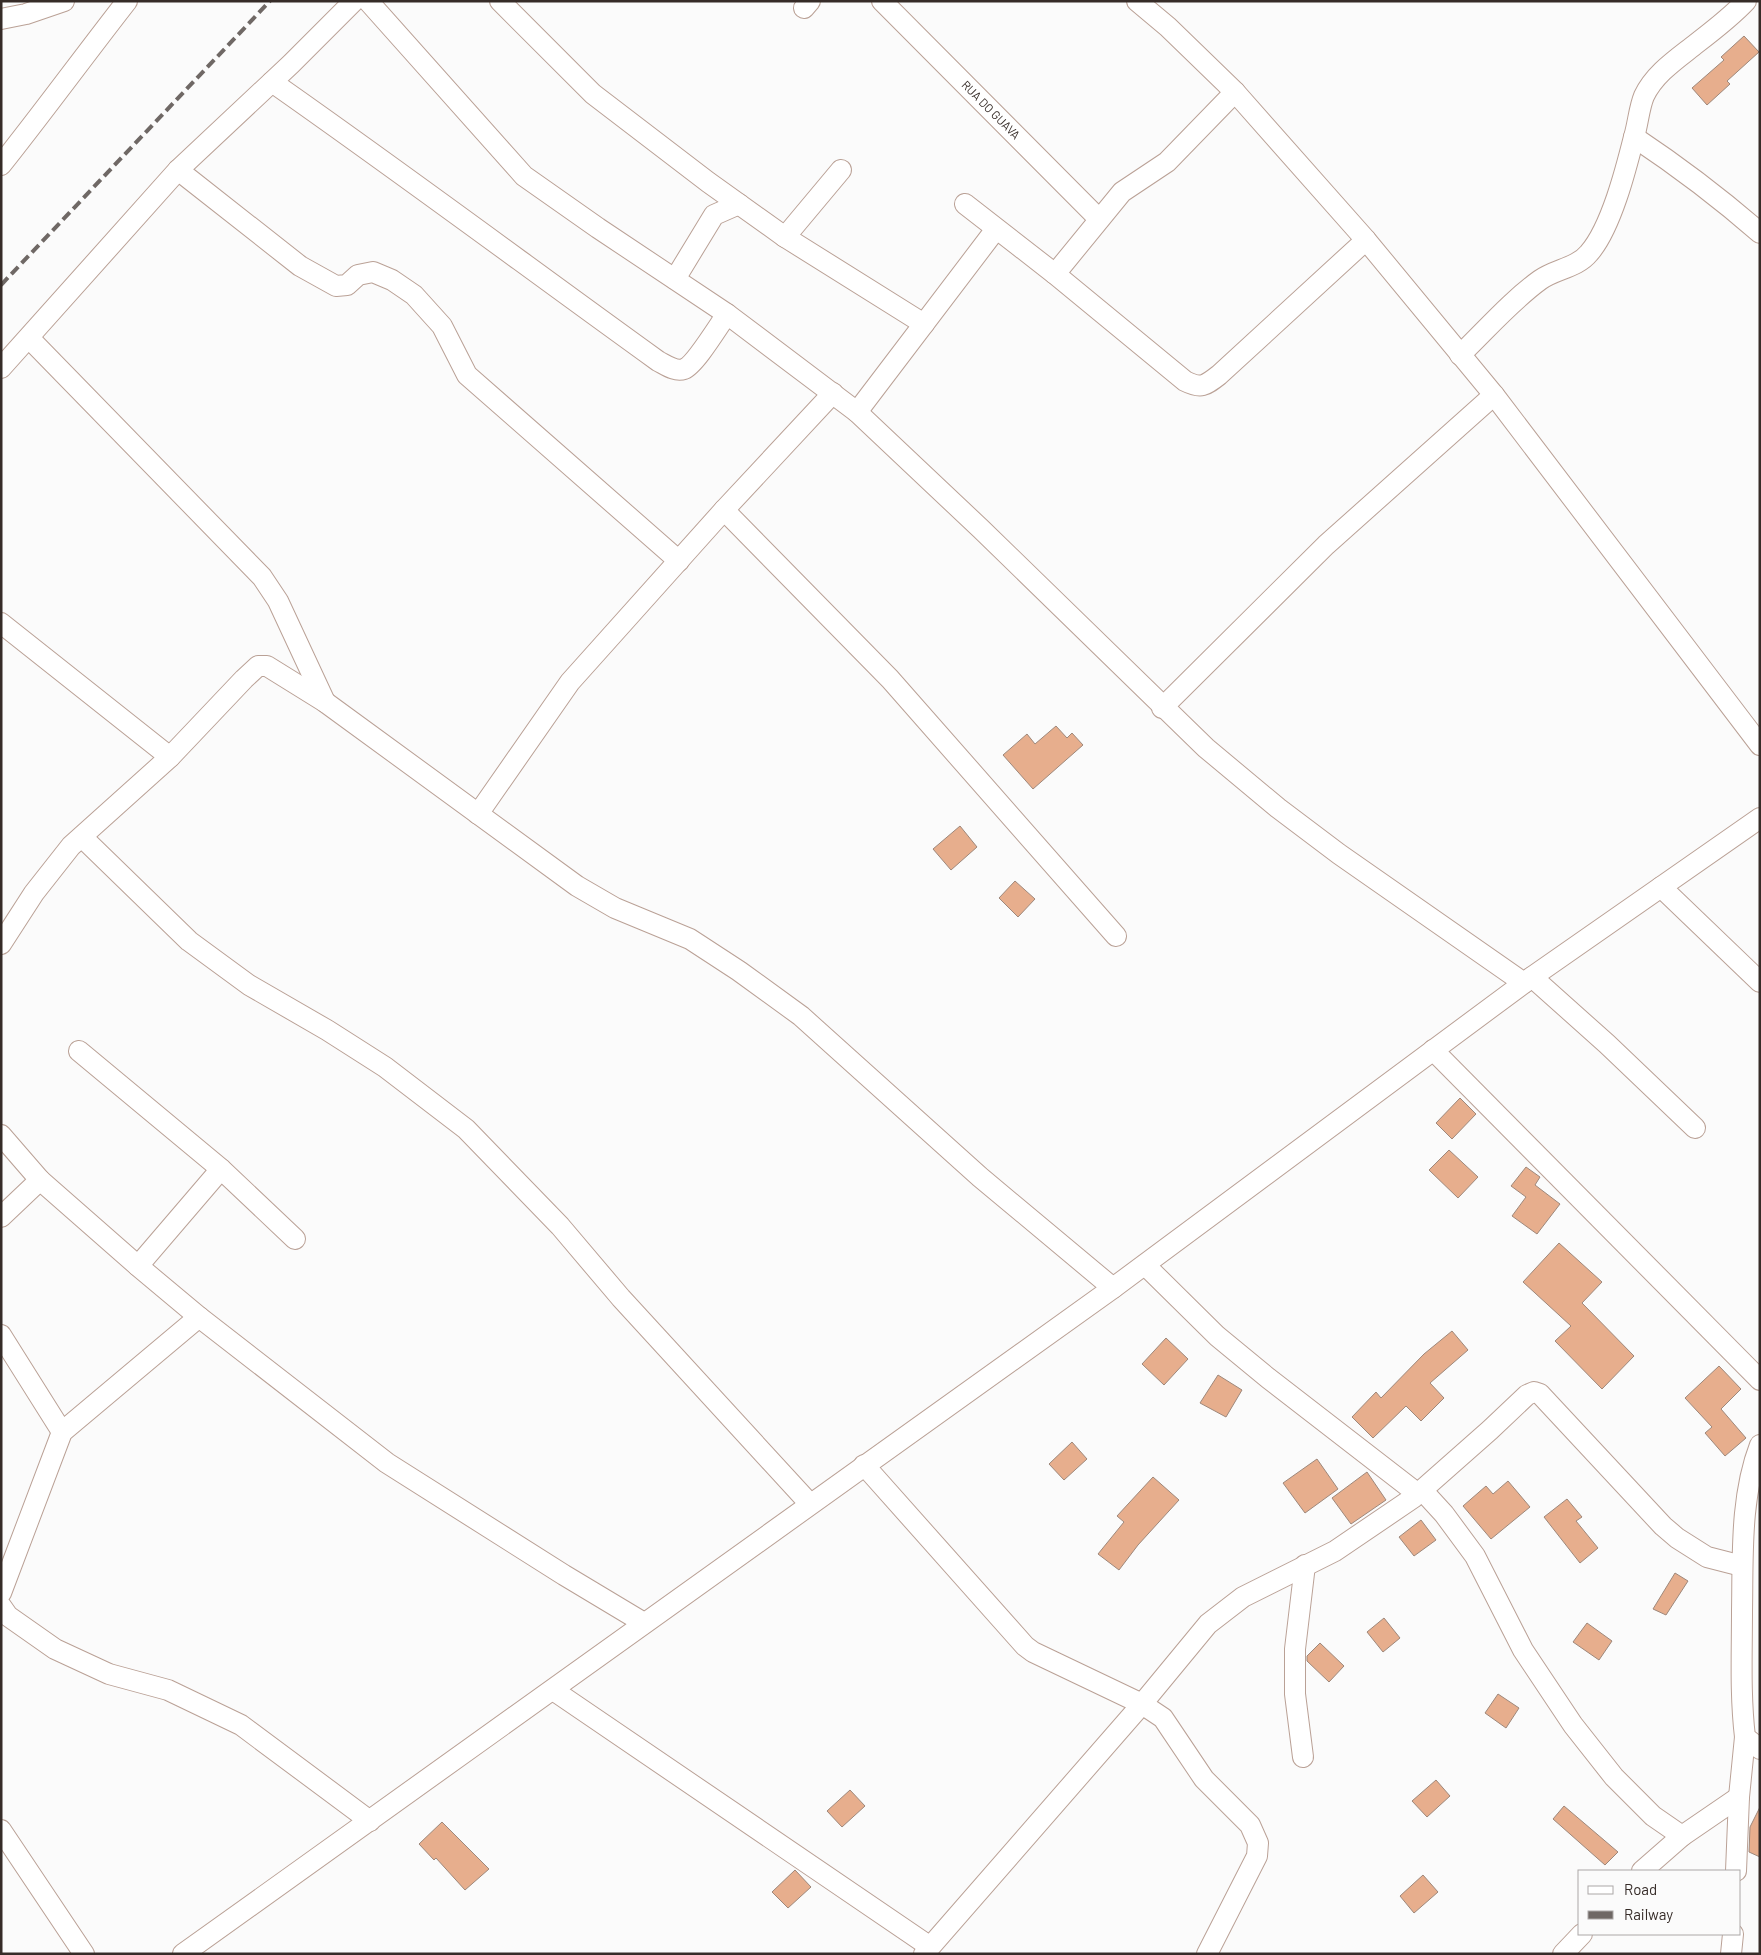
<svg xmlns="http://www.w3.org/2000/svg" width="1761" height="1955" viewBox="0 0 1761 1955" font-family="Barlow,sans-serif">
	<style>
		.building { fill: #e7ae8d; stroke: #9e887b }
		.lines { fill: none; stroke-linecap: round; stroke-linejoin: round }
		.minor-casing { stroke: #baa196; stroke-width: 22 }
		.minor { stroke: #fff; stroke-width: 20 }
		.rail { stroke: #6f6865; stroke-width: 4; stroke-dasharray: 10 5; stroke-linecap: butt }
		.labels { text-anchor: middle; stroke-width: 5; stroke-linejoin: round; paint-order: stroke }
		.street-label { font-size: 12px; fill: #362c28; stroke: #fbfbfb }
	</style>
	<rect width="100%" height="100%" fill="#fbfbfb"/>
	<!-- building -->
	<g class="building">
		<path d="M1744,36L1759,52L1727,81L1730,84L1707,105L1692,88L1724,60L1721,57Z"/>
		<path d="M1056,726L1067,738L1072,733L1083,745L1033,789L1003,755L1027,734L1035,744Z"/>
		<path d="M960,826L977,847L951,870L933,849Z"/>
		<path d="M1015,881L1035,899L1018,917L999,898Z"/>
		<path d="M1460,1098L1476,1114L1452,1139L1436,1123Z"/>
		<path d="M1449,1150L1478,1177L1458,1198L1429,1170Z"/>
		<path d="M1526,1167L1540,1177L1535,1185L1560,1204L1537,1234L1512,1216L1526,1197L1511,1186Z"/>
		<path d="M1559,1243L1602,1282L1582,1303L1634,1356L1602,1389L1555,1341L1571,1326L1523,1282Z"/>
		<path d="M1452,1331L1468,1350L1430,1383L1444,1398L1421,1421L1406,1406L1373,1438L1352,1417L1376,1392L1381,1398L1424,1354Z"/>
		<path d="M1166,1338L1188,1359L1164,1385L1142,1364Z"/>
		<path d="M1719,1366L1741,1389L1721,1409L1746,1438L1725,1456L1705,1433L1712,1427L1685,1398Z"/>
		<path d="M1218,1375L1242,1390L1226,1417L1200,1403Z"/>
		<path d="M1072,1442L1087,1459L1064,1480L1049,1464Z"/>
		<path d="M1317,1459L1338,1489L1305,1513L1283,1483Z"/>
		<path d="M1367,1472L1386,1500L1351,1524L1332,1498Z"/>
		<path d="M1153,1477L1179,1500L1138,1545L1119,1570L1098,1554L1124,1522L1117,1516Z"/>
		<path d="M1508,1481L1530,1507L1491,1539L1463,1506L1486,1486L1493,1494Z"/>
		<path d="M1567,1499L1582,1517L1576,1521L1598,1548L1580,1563L1544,1517Z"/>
		<path d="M1421,1520L1436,1540L1414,1556L1399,1537Z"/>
		<path d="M1675,1573L1688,1581L1666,1615L1653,1609Z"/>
		<path d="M1384,1618L1400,1638L1383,1652L1367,1632Z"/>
		<path d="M1587,1623L1612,1641L1599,1660L1573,1642Z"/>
		<path d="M1320,1643L1344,1666L1329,1682L1307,1661V1656Z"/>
		<path d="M1498,1694L1519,1708L1506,1728L1485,1713Z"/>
		<path d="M1436,1780L1450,1796L1427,1817L1412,1801Z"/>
		<path d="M850,1790L865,1806L842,1827L827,1811Z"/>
		<path d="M1564,1806L1618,1852L1605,1865L1553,1819Z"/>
		<path d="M1760,1807V1857L1749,1852L1750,1827Z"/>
		<path d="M442,1822L489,1869L465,1890L436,1858L434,1860L419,1844Z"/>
		<path d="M795,1870L811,1887L788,1908L772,1892Z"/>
		<path d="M1423,1875L1438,1892L1414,1913L1400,1896Z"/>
	</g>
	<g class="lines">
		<defs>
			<g id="minor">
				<path d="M368,1L524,176L598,228L727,314L857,412L981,529L1206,748L1278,808L1339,854L1524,983"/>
				<path d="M500,1L593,94L708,182L785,237L924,324"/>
				<path id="s1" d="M882,1L1099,219"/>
				<path d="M1137,1L1168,27L1235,92L1366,240L1494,395L1760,745"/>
				<path d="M804,8L810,1"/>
				<path d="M1,19L26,14L64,1"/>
				<path d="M272,82C402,173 529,268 658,361C666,365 675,372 684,369C695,365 719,325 727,314"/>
				<path d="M1634,137C1679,167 1720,198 1760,233"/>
				<path d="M1,165C44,111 84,56 127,1"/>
				<path d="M178,170L300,266L336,286L347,285L358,275L373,272L392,280L414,295L442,326L467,375L679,561"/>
				<path d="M965,204L1055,274L1185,381C1201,389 1205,386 1219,375L1366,240"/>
				<path d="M785,237L841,170"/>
				<path d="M1055,274L1122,192L1167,162L1235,92"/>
				<path d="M675,279L714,215L739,204"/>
				<path d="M29,338L262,577L278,601L325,702"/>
				<path d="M1460,355C1486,330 1511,301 1540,280C1555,269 1577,268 1589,253C1611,228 1626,169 1634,137C1638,124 1639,108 1644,96C1655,73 1677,59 1697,43C1714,30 1731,17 1746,1"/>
				<path d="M1,368L178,170L291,64L354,1"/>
				<path d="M857,412L996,229"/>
				<path d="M724,510L890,679L1116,936"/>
				<path d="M1,623L170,757"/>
				<path d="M1162,708L1326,545L1494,395"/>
				<path d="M478,814L570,682L724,510L833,393"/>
				<path d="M82,837L189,941L249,985L327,1030L385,1067L466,1129L560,1226L621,1298L810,1504"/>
				<path d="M1661,887L1760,982"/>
				<path d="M1,944L34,893L71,846L170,757L244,679L258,666H267L325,702L577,886L615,908L690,939L739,971L801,1016L980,1177L1113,1288"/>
				<path d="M1532,977L1607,1044L1695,1128"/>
				<path d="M1433,1050L1760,1380"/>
				<path d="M79,1051L221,1169L295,1239"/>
				<path d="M1,1135L40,1180L138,1266L199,1317L387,1463L564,1575L644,1623"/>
				<path d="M1,1217L40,1180"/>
				<path d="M1145,1265L1217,1336L1268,1378L1418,1494"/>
				<path d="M138,1266L221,1169"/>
				<path d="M1,1335L62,1432"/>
				<path d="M1760,1445C1740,1497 1743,1556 1742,1611C1742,1654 1740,1695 1745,1737L1760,1749"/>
				<path d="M864,1465L1025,1646L1033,1652L1142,1704L1163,1718L1204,1779L1250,1825L1258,1843L1257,1856L1207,1954"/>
				<path d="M1422,1490L1444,1514L1475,1556L1523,1650L1573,1725L1614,1777L1653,1816L1682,1836"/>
				<path d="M1,1593L62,1432L199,1317"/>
				<path d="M1,1606L8,1616L55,1649L109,1674L168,1690L241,1725L370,1821"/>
				<path d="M553,1690L929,1946"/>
				<path d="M1303,1757L1295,1694V1649L1305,1565"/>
				<path d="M1,1830L84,1954"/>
				<path d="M1642,1871L1682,1836L1739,1797"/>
				<path d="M1736,1871L1739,1797L1745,1737"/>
				<path d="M183,1954L1113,1288L1532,977L1760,818"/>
				<path d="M924,1954L1142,1704L1208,1624L1243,1597L1335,1551L1413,1498L1490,1430L1527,1395L1534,1392L1540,1394L1663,1526L1677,1538L1707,1557L1742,1566"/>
				<path d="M1563,1954L1582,1934"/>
				<path d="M1731,1954L1733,1934"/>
			</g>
		</defs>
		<!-- minor casing -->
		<use href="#minor" class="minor-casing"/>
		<!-- minor -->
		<use href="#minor" class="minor"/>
		<!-- rail -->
		<path class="rail" d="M1,285L270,1"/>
	</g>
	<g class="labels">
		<!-- street labels -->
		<g class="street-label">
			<text dy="4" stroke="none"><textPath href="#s1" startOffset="154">RUA DO GUAVA</textPath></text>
		</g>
	</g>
	<!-- border -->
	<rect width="1761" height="1955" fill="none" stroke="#362c28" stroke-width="5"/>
	<!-- legend -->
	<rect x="1578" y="1870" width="162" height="65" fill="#fbfbfb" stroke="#aca8a7"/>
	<rect x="1588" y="1886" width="25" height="8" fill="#ffffff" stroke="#aca8a7"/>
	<text x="1624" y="1895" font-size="15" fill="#362c28">Road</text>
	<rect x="1588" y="1911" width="25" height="8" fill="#6f6865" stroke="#aca8a7"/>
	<text x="1624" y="1920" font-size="15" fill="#362c28">Railway</text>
</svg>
